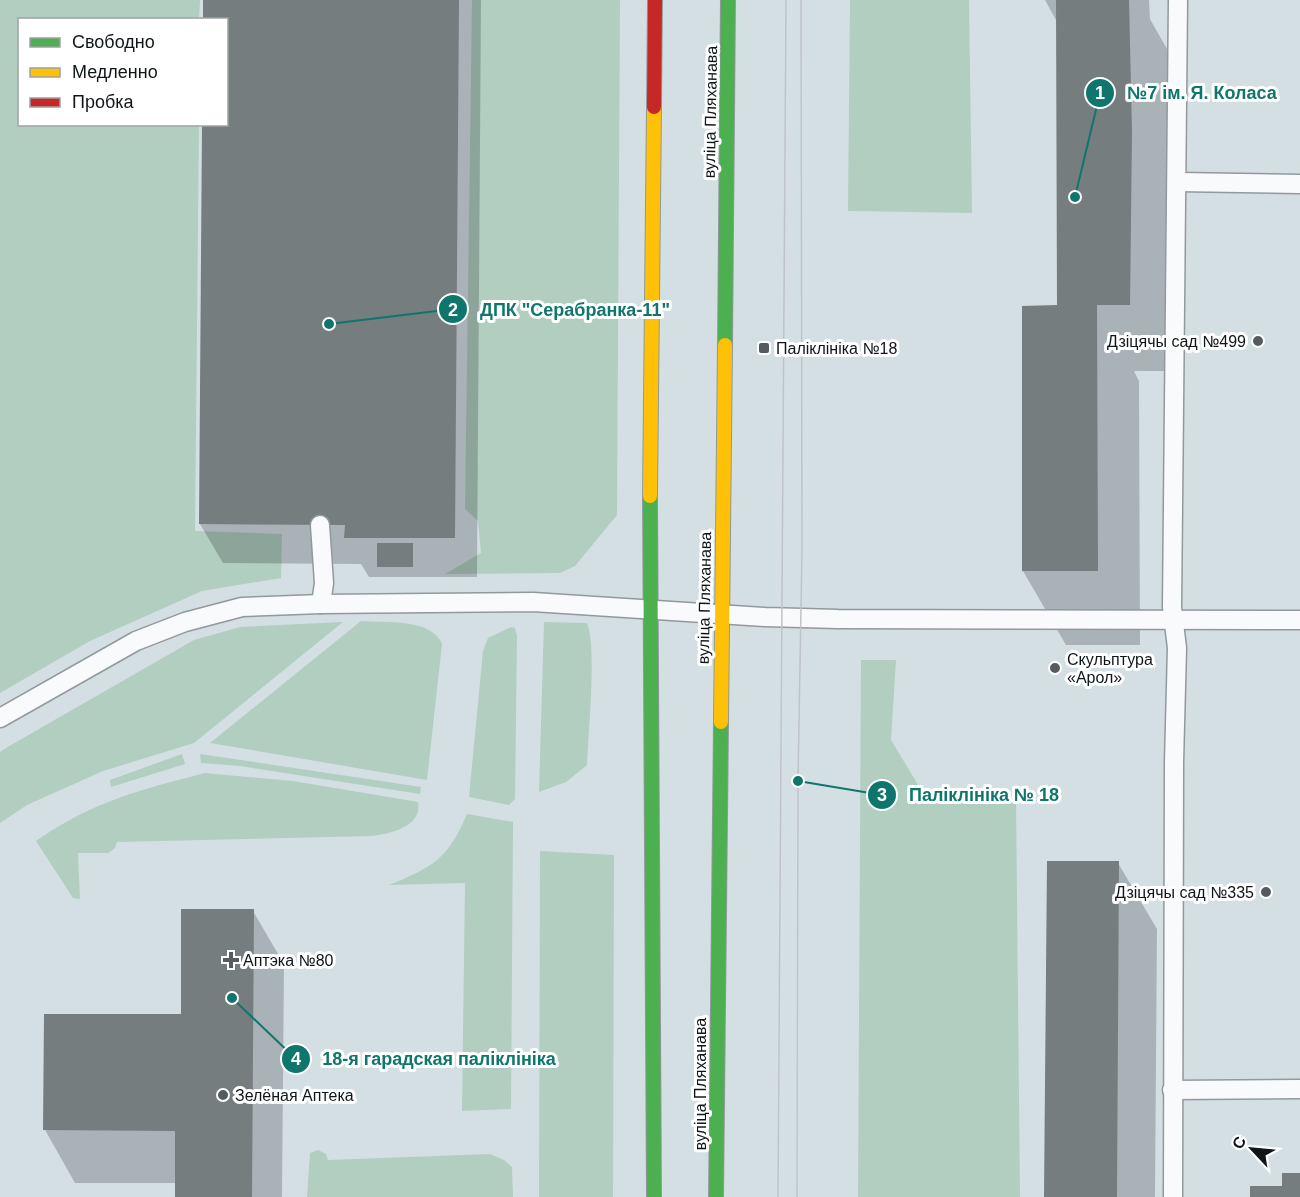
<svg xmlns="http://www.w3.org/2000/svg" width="1300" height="1197" viewBox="0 0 1300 1197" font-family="Helvetica,sans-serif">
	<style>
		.green { fill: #b1cec1 }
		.shadow { fill: #0003 }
		.building { fill: #757d7f }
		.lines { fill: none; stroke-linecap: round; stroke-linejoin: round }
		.lane-casing { stroke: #91999c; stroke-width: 21 }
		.fast-casing { stroke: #91999c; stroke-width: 16 }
		.slow-casing { stroke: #91999c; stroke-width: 16 }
		.jam-casing { stroke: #91999c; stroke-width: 16 }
		.lane { stroke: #f9fafb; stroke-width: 18 }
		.fast { stroke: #4caf50; stroke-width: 14 }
		.slow { stroke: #ffc107; stroke-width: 14 }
		.jam { stroke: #c62828; stroke-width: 14 }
		.tram { stroke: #c0c3c5; stroke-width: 1.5 }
		.poi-dot { fill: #545c5f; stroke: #fff; stroke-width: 2 }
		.labels { text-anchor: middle; stroke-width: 6; stroke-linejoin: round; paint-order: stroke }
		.street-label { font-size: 16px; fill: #0f1618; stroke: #fff }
		.poi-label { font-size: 16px; fill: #0f1618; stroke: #fff; text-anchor: start }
		.leader { fill: none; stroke: #0f766e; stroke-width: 2 }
		.callout-dot { fill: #0f766e; stroke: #fff; stroke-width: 2 }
		.mark-label { font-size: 18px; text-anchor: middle; font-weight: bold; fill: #fff }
		.callout-label { font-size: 18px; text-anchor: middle; font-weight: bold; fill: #0f766e; stroke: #fff; stroke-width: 6; stroke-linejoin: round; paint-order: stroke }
	</style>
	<rect width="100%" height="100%" fill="#d4dfe4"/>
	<!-- green -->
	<g class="green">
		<path d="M0,0H200L199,19L20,20V124L199,125L195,531L282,534L281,578L202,591L90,641L0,693Z"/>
		<path d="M472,0H620L617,515L575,566L560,573L445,574L481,553L478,521L465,509Z"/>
		<path d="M850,0H969L972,213L848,211Z"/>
		<path d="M361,621C385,623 432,618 442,644L427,780L210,743Z"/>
		<path d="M343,622L194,743L103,771L27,805L0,823V752L11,745L194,640L240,627Z"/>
		<path d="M544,622L587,623C597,646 588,735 587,765L566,782L539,792Z"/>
		<path d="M511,627L515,628L517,636L515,799L509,805L469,797L483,651L488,638Z"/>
		<path d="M861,660H896L891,740L926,798H1016L1020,1197H858Z"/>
		<path d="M182,754L185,764L111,787L110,780Z"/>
		<path d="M200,754L421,787L420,794L240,766L201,763Z"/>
		<path d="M205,773L293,781L418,802C423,826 390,834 372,836L117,842L115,848L108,853H78L80,899L73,898L36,841C92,802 139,790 205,773Z"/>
		<path d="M467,814L513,822L511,1109L462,1111L465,883L389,885C433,867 448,859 467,814Z"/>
		<path d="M540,851L614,855L613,1197H539Z"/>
		<path d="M318,1150L326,1154L328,1160L490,1154L504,1160L512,1167L513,1197H307L310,1153Z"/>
	</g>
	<!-- shadow -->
	<g class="shadow">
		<path d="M206,0H481L477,577H369L361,564L223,563L200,524L226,124V20Z"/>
		<path d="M1045,0H1149L1150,19L1167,49L1168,371H1134L1139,381L1140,645H1066L1023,571L1059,307L1057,22Z"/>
		<path d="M1118,863L1157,929L1155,1197H1045Z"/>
		<path d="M253,911L284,964L282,1197H177V1183H75L45,1130L182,1016Z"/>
	</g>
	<!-- building -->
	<g class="building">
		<path d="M203,0H459L455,538H344L345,525L199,524L202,124H226V20H203Z"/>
		<path d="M1056,0H1129L1132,132L1130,305H1097L1098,571H1022V306L1057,305Z"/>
		<rect x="377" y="543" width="36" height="24"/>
		<path d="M1047,861H1119L1117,1197H1044Z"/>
		<path d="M181,909H254L252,1197H175V1131L43,1130L44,1014H181Z"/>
		<path d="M1282,1173H1300V1197H1250V1186H1282Z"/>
	</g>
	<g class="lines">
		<defs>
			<g id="lane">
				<path d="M1178,182L1300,184"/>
				<path d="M320,525L324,583L321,604"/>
				<path d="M0,718L136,641L185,622L242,607L321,604L533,602L765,617L838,619L1300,620"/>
				<path d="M1172,1090L1300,1089"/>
				<path d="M1173,1197L1174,762L1177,648L1172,607L1178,0"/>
			</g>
			<g id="fast">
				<path d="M725,345L728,0"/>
				<path d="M650,496L654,1197"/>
				<path d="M716,1197L721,722"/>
			</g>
			<g id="slow">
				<path d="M650,496L654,107"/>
				<path d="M721,722L725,345"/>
			</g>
			<path id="jam" d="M654,107L655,0"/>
		</defs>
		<!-- lane casing -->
		<use href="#lane" class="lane-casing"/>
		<!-- fast casing -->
		<use href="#fast" class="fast-casing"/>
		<!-- slow casing -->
		<use href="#slow" class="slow-casing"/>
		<!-- jam casing -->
		<use href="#jam" class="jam-casing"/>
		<!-- lane -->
		<use href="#lane" class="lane"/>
		<!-- fast -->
		<use href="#fast" class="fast"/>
		<!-- slow -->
		<use href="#slow" class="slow"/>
		<!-- jam -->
		<use href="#jam" class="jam"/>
		<!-- tram -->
		<g class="tram">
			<path d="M778,1197C779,798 785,399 786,0"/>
			<path d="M797,1197L798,781L802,549L801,0"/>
		</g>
	</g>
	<!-- markers -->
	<g class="poi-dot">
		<circle cx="1258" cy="341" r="6"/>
		<rect x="758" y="342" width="12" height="12" rx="3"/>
		<circle cx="1055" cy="668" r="6"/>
		<circle cx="1266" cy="892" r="6"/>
		<path d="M228 951h6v6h6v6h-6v6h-6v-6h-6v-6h6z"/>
		<circle cx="223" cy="1095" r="6"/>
	</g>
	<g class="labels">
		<!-- street labels -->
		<g class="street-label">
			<text transform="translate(710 112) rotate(-89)" y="6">вуліца Пляханава</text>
			<text transform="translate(704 598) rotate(-89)" y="6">вуліца Пляханава</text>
			<text transform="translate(700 1084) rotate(-90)" y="6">вуліца Пляханава</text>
		</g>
		<!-- poi labels -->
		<g class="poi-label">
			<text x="1246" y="347" text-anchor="end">Дзіцячы сад №499</text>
			<text x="776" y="354">Паліклініка №18</text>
			<text x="1067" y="665">Скульптура<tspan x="1067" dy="18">«Арол»</tspan></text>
			<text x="1254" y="898" text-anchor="end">Дзіцячы сад №335</text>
			<text x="243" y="966">Аптэка №80</text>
			<text x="235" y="1101">Зелёная Аптека</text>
		</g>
	</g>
	<!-- callouts -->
	<path class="leader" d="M1075 197L1100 93M329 324L453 309M798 781L882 795M232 998L296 1059"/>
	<g class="callout-dot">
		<circle cx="1075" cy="197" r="6"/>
		<circle cx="329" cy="324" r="6"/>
		<circle cx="798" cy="781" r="6"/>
		<circle cx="232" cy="998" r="6"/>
		<circle cx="1100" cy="93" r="15"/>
		<circle cx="453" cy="309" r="15"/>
		<circle cx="882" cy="795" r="15"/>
		<circle cx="296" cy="1059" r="15"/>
	</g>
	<g class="mark-label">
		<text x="1100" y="99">1</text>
		<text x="453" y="316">2</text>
		<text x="882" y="801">3</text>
		<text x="296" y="1065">4</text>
	</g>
	<g class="callout-label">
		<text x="1202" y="99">№7 ім. Я. Коласа</text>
		<text x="575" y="316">ДПК "Серабранка-11"</text>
		<text x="984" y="801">Паліклініка № 18</text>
		<text x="439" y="1065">18-я гарадская паліклініка</text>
	</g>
	<!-- legend -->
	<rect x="18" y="18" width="210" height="108" fill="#ffffff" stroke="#9fa2a3" stroke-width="1.5"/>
	<rect x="30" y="38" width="30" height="9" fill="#4caf50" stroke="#9fa2a3" stroke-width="1.5"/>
	<text x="72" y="48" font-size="18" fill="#0f1618">Свободно</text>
	<rect x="30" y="68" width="30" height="9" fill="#ffc107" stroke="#9fa2a3" stroke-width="1.5"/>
	<text x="72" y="78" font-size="18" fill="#0f1618">Медленно</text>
	<rect x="30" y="98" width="30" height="9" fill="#c62828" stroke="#9fa2a3" stroke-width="1.5"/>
	<text x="72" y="108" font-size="18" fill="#0f1618">Пробка</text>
	<!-- north arrow -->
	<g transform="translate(1252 1149) rotate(296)" stroke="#ffffff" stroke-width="4.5" paint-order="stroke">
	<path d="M0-4.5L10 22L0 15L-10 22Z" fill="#0f1618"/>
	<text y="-9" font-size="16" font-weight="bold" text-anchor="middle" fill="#0f1618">С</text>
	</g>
</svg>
